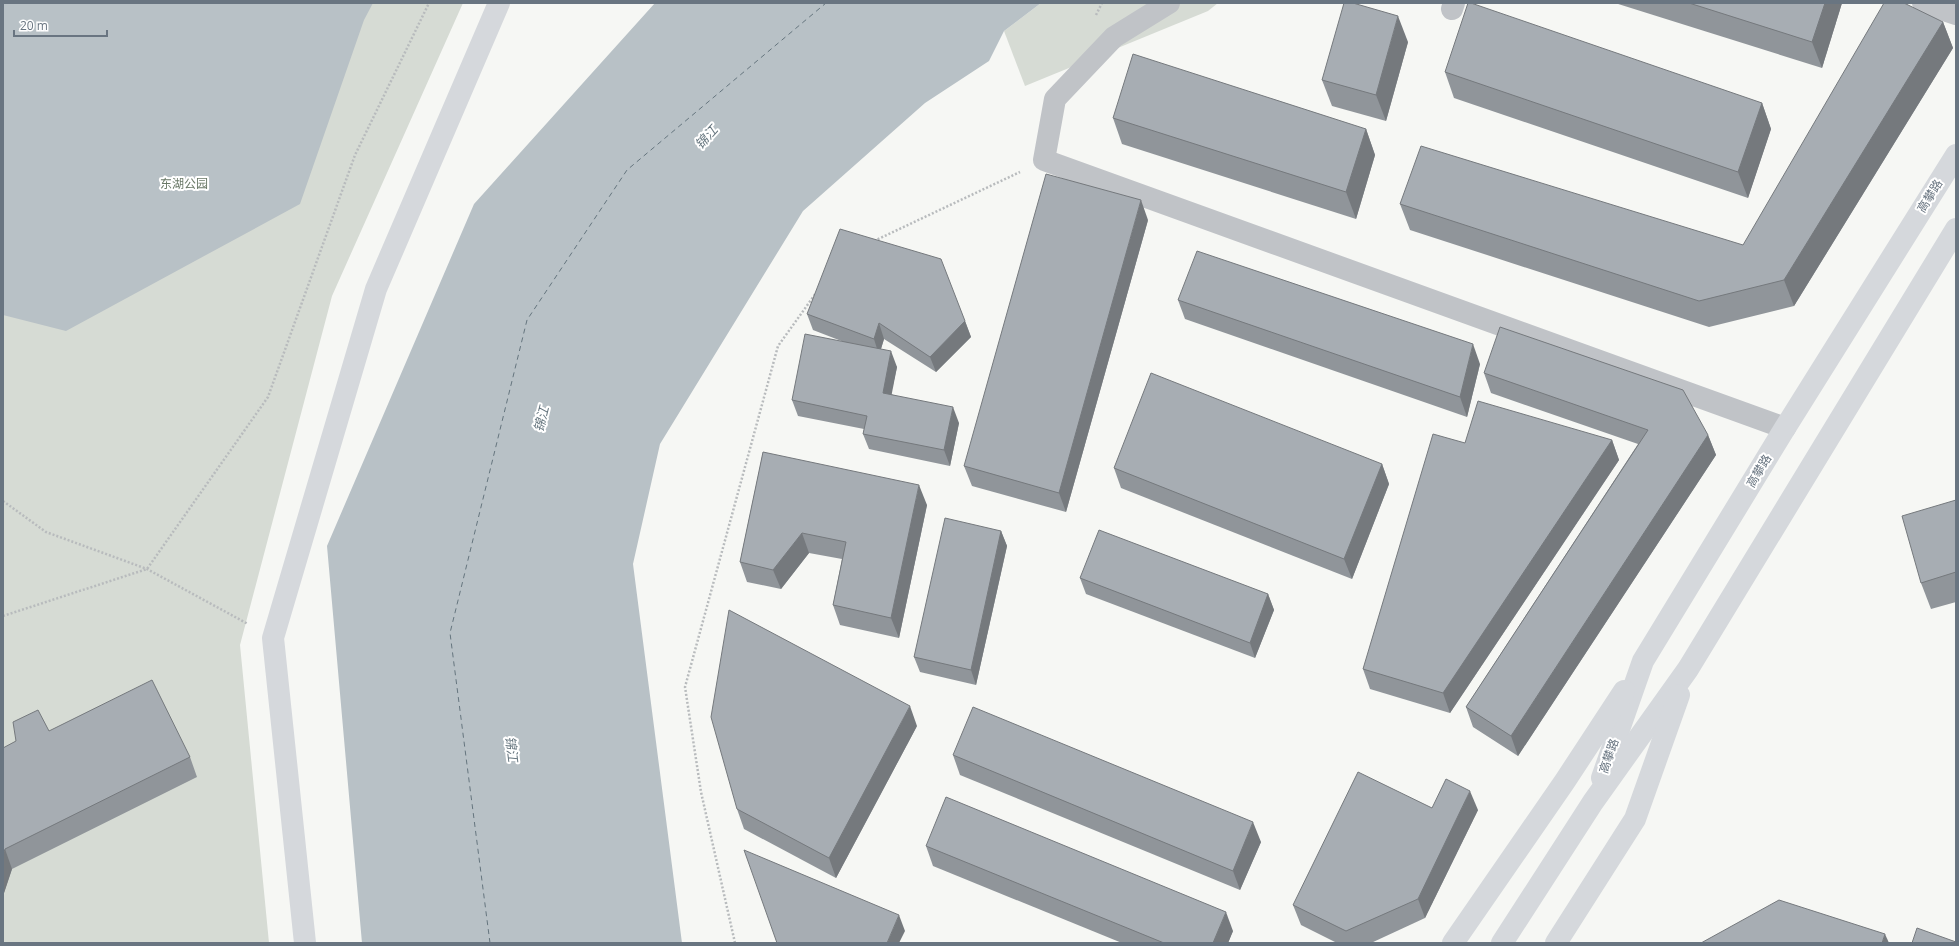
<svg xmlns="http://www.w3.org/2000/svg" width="1959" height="946" viewBox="0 0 1959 946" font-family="'Open Sans','Noto Sans SC',sans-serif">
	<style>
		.green { fill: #d6dbd4 }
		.water { fill: #b8c1c6 }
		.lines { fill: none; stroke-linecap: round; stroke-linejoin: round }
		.ferry { stroke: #65757e; stroke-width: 1; stroke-dasharray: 5 4; stroke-linecap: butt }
		.path { stroke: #b8bbbd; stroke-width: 2.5; stroke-dasharray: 2 2; stroke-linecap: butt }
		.street { stroke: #c0c3c7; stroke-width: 22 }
		.secondary { stroke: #d5d8dc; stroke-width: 22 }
		.wall { fill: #90959a }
		.shaded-wall { fill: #75797d }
		.building { fill: #a7adb3; stroke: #75797d }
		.labels { text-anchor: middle; stroke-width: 4; stroke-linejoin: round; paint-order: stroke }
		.park-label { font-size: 12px; fill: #6a7967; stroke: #fff }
		.street-label { font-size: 12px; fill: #697581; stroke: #fff }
		.water-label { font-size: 13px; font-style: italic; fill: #65757e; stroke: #fff }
	</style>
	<rect width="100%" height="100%" fill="#f6f7f4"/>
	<!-- green -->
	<g class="green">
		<path d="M3,3H463L332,296L240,645L269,943H3Z"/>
		<path d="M1041,3H1218L1208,11L1025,86L1004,31Z"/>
	</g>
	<!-- water -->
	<g class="water">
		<path d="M3,3H373L364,20L300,204L66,331L3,315Z"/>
		<path d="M655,3H1041L1004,31L989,61L925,103L803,211L660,444L633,564L682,943H362L327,546L474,204Z"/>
	</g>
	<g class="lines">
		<!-- ferry -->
		<path class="ferry" d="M490,943L450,633L527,320L627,170L826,3"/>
		<!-- path -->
		<g class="path">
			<path d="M1096,15L1102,3"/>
			<path d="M874,241L1020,172"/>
			<path d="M3,501L46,532L147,569L248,624"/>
			<path d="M3,616L147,569L268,397L355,155L429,3"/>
			<path d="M735,943L701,792L685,687L778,346L816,293"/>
		</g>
		<!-- street -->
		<g class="street">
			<path d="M1169,3L1114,37L1055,99L1044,160L1785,428"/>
			<path d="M1923,3L1956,14"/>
			<path d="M1452,9L1454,3"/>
		</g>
		<!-- secondary -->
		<g class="secondary">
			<path d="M1602,778L1643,661L1785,428L1956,155"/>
			<path d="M305,943L273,638L376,289L499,3"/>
			<path d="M1453,943L1565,781L1624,691"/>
			<path d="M1502,943L1593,802L1688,669L1956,229"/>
			<path d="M1556,943L1635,819L1679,695"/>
		</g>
	</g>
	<!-- wall -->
	<g class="wall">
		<path d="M1615,3H1842L1822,68Z"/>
		<path d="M1943,22L1953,48L1794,306L1709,327L1410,230L1400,204L1743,245Z"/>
		<path d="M1408,42L1386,121L1332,106L1322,80Z"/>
		<path d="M1445,72L1762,103L1771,129L1748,198L1454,98Z"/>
		<path d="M1113,118L1366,129L1375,155L1356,219L1122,144Z"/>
		<path d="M1148,220L1066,512L972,486L964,466Z"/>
		<path d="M1178,300L1480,364L1467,417L1185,319Z"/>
		<path d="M807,314L965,321L971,337L936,372L884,339L881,349L897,367L891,394L959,423L950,466L869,449L863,434L864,429L798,416L792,400L844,342L813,330Z"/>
		<path d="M1484,373L1708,435L1716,455L1518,756L1473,727L1466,707L1638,444L1491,393Z"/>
		<path d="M1612,440L1619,460L1450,713L1370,689L1363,669L1465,443Z"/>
		<path d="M763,452L927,505L899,638L840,625L833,605L842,559L809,553L781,589L747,582L740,562Z"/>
		<path d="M1382,464L1389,484L1352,579L1121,488L1114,468Z"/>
		<path d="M1956,500V602L1931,609L1921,583Z"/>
		<path d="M1001,531L1007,546L976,685L920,672L914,657Z"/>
		<path d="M1080,578L1268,594L1274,610L1255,658L1086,594Z"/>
		<path d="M917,726L836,878L744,829L737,809Z"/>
		<path d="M49,731L190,757L197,777L12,869L3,896V748Z"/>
		<path d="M953,755L1261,842L1240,890L960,775Z"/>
		<path d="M1432,808L1478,810L1425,918L1371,943H1337L1301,925L1293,905Z"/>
		<path d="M926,846L1233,931L1228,943H1122L933,866Z"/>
	</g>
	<!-- shaded-wall -->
	<g class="shaded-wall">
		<path d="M1825,3H1842L1822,68L1812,42Z"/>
		<path d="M1398,16L1408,42L1386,121L1376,95Z"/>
		<path d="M1943,22L1953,48L1794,306L1784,280Z"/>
		<path d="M1762,103L1771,129L1748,198L1738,172Z"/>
		<path d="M1366,129L1375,155L1356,219L1346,192Z"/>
		<path d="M1141,200L1148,220L1066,512L1059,493Z"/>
		<path d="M965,321L971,337L936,372L930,357Z"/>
		<path d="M879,323L884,339L879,355L874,339Z"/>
		<path d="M1473,344L1480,364L1467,417L1460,397Z"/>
		<path d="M891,351L897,367L889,408L883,393Z"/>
		<path d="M953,407L959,423L950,466L944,450Z"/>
		<path d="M1708,435L1716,455L1518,756L1511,736Z"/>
		<path d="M1612,440L1619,460L1450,713L1443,693Z"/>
		<path d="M1382,464L1389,484L1352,579L1344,559Z"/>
		<path d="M919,485L927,505L899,638L891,618Z"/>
		<path d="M1001,531L1007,546L976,685L971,670Z"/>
		<path d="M802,533L809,553L781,589L773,570Z"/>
		<path d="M1268,594L1274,610L1255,658L1250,643Z"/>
		<path d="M910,706L917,726L836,878L829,858Z"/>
		<path d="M1470,791L1478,810L1425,918L1418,899Z"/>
		<path d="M1253,822L1261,842L1240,890L1233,871Z"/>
		<path d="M5,849L12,869L3,896V855Z"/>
		<path d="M1226,912L1233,931L1228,943H1213Z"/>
		<path d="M899,915L905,931L899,943H887Z"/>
		<path d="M1885,934L1889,943H1882Z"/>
	</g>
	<!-- building -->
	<g class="building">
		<path d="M1344,3H1353L1398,16L1376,95L1322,80Z"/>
		<path d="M1468,3H1471L1762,103L1738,172L1445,72Z"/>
		<path d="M1689,3H1825L1812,42Z"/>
		<path d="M1884,3H1904L1943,22L1784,280L1699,301L1400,204L1421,146L1743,245Z"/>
		<path d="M1133,54L1366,129L1346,192L1113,118Z"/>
		<path d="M1046,174L1141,200L1059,493L964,466Z"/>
		<path d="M840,229L941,259L965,321L930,357L879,323L874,339L807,314Z"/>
		<path d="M1197,251L1473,344L1460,397L1178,300Z"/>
		<path d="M1500,327L1683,390L1708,435L1511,736L1466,707L1648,430L1484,373Z"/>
		<path d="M805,334L891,351L883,393L953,407L944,450L863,434L867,416L792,400Z"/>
		<path d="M1151,373L1382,464L1344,559L1114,468Z"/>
		<path d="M1478,401L1612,440L1443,693L1363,669L1433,434L1465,443Z"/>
		<path d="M763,452L919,485L891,618L833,605L846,542L802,533L773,570L740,562Z"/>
		<path d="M1956,500V572L1921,583L1902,516Z"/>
		<path d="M945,518L1001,531L971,670L914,657Z"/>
		<path d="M1099,530L1268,594L1250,643L1080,578Z"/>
		<path d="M729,610L910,706L829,858L737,809L711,717Z"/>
		<path d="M152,680L190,757L5,849L3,855V748L16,741L13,722L38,710L49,731Z"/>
		<path d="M973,707L1253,822L1233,871L953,755Z"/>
		<path d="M1358,772L1432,808L1446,779L1470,791L1418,899L1346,931L1293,905Z"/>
		<path d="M946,797L1226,912L1213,943H1164L926,846Z"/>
		<path d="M744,850L899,915L887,943H777Z"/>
		<path d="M1779,900L1885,934L1882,943H1701Z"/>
		<path d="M1917,928L1956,942V943H1912Z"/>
	</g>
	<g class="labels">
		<!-- park labels -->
		<g class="park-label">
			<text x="184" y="188">东湖公园</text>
		</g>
		<!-- street labels -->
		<g class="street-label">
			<text transform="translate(1930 196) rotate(-58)" y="4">高攀路</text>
			<text transform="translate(1759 471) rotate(-59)" y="4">高攀路</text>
			<text transform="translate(1609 756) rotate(-71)" y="4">高攀路</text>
		</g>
		<!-- water labels -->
		<g class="water-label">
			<text transform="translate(706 137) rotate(-48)" y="5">锦江</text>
			<text transform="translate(541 419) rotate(-76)" y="5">锦江</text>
			<text transform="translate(512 749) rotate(83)" y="5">锦江</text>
		</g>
	</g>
	<!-- border -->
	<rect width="1959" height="946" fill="none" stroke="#697581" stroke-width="8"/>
	<!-- scale -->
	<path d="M14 30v6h93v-6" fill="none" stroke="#697581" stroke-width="2"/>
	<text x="20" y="30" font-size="12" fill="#697581" stroke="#ffffff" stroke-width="3" paint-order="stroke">20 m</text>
</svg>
